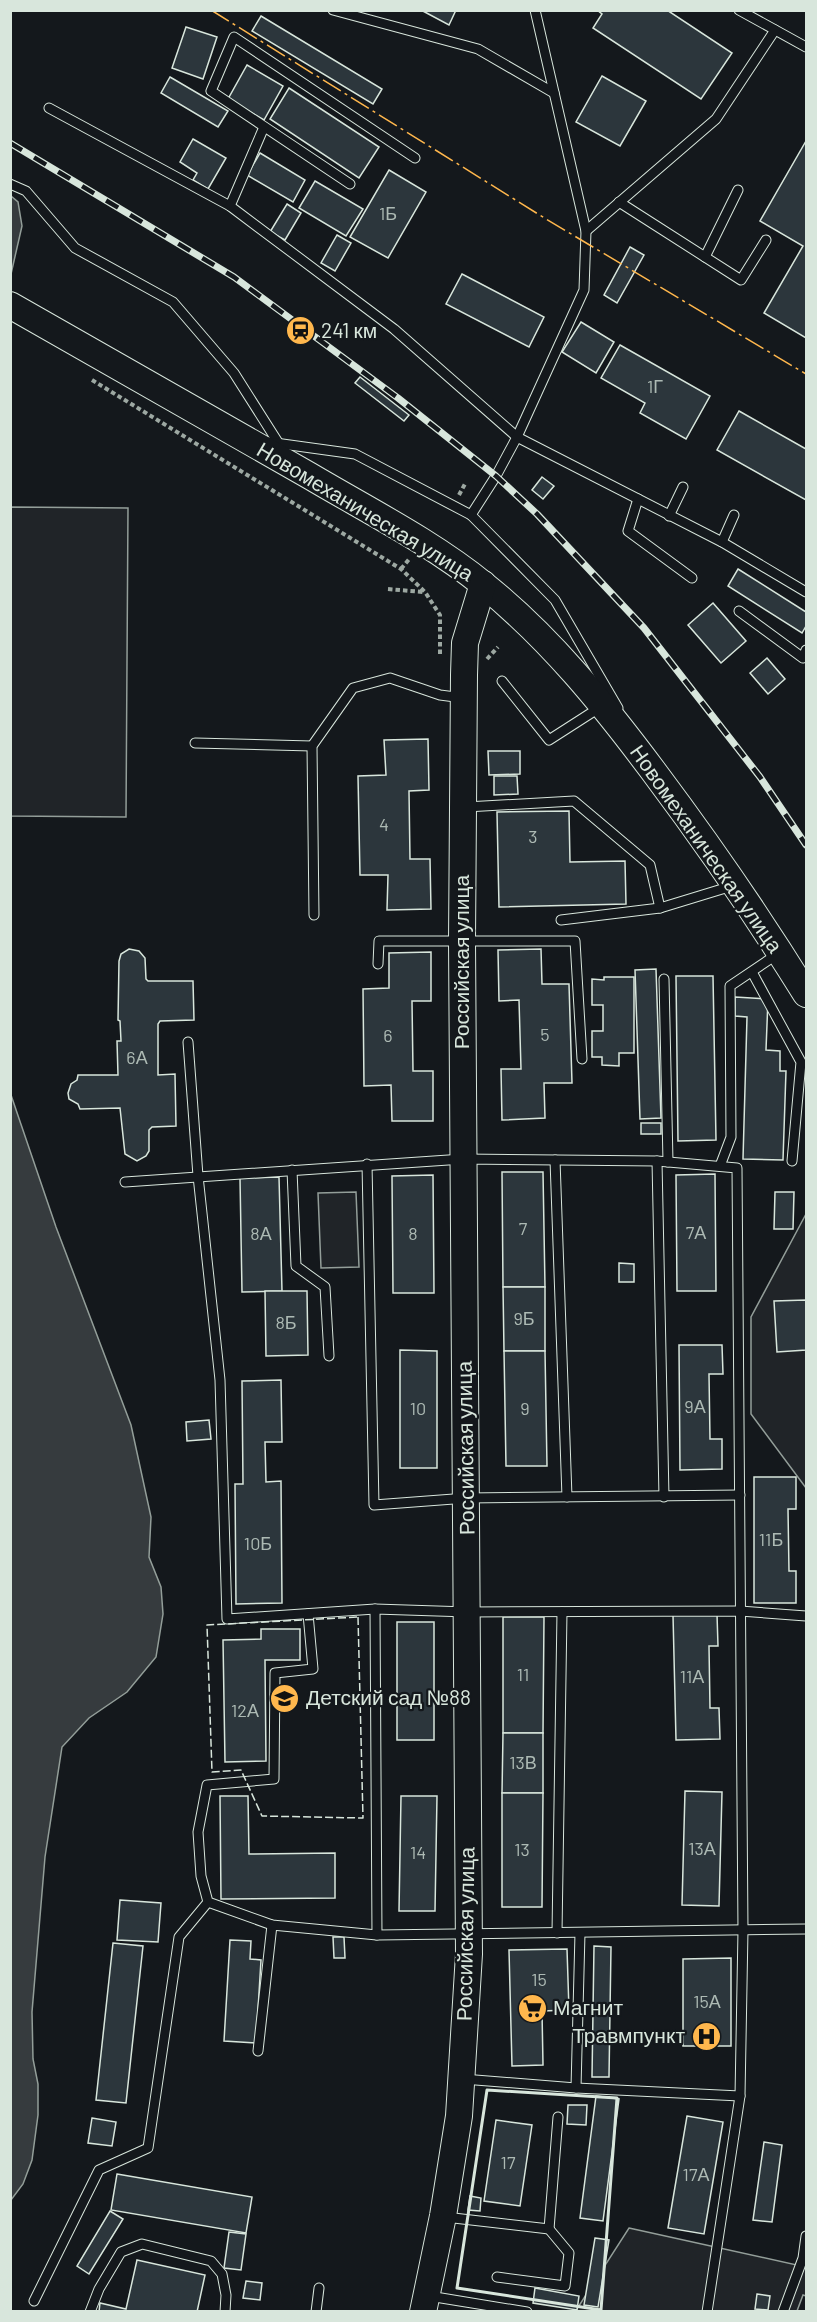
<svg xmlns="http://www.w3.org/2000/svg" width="817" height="2322" viewBox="0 0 817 2322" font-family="Barlow,sans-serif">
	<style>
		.green { fill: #202428; stroke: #939e99; stroke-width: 1.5 }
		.water { fill: #363b3e; stroke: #939e99; stroke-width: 1.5 }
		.building { fill: #2c363c; stroke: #d8e6dc; stroke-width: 1.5 }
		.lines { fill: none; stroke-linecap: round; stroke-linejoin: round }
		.lane-casing { stroke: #d8e6dc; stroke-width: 11 }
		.secondary-casing { stroke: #d8e6dc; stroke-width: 28 }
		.path { stroke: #9da8a2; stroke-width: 4; stroke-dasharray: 4.5 3; stroke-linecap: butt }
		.lane { stroke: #14181c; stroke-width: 9 }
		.secondary { stroke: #14181c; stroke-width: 26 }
		.rail-casing { stroke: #d8e6dc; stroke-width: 7 }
		.rail { stroke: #14181c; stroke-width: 4.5; stroke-dasharray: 14; stroke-linecap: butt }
		.fence { stroke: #d8e6dc; stroke-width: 1.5; stroke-dasharray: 8 3; stroke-linecap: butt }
		.wall { stroke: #d8e6dc; stroke-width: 3 }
		.power { stroke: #ffb74d; stroke-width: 1.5; stroke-dasharray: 21 4.5 3 4.5; stroke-linecap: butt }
		.labels { text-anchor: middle; stroke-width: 4.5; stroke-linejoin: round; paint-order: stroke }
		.number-label { font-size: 18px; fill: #adbab4 }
		.poi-label { font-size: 21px; fill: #d8e6dc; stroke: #14181c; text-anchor: start }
		.street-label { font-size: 21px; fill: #d8e6dc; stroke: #14181c }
	</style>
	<rect width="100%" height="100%" fill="#14181c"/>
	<!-- green -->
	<g class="green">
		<path d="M11,507L128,508L126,817L11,816Z"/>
		<path d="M356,1192L359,1267L321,1268L318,1193Z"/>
		<path d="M806,1214V1488L751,1414V1317Z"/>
		<path d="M629,2228L806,2267V2296L803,2295L797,2311L575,2312Z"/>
	</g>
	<!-- water -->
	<g class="water">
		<path d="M11,196L18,202L22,226L11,274Z"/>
		<path d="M11,1095L56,1227L131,1425L151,1517L149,1557L161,1587L163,1614L156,1657L127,1692L89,1718L62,1747L45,1857L32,2012L33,2059L38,2084V2115L32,2160L23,2184L11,2200Z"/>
	</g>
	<!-- building -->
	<g class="building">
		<path d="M421,10H456L449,25Z"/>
		<path d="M597,10H667L732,53L701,99L593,28L602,14Z"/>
		<path d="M261,16L382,89L373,104L252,31Z"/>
		<path d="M186,27L217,37L203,79L172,68Z"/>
		<path d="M247,65L283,86L264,120L228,99Z"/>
		<path d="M602,76L646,101L620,146L576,122Z"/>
		<path d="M170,77L228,111L218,127L161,93Z"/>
		<path d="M289,88L379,147L359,178L270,119Z"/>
		<path d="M193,139L226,158L208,189L193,180L197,173L180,162Z"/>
		<path d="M806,141V338L764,313L803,246L760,221Z"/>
		<path d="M260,153L305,180L293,202L247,175Z"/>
		<path d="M389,170L426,192L388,258L350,237Z"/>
		<path d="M315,181L363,209L346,236L299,208Z"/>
		<path d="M287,204L301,213L285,240L270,232Z"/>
		<path d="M337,235L351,243L335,271L321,263Z"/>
		<path d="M630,247L644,255L617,303L604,295Z"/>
		<path d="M462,274L544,317L529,347L446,304Z"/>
		<path d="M581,322L614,342L596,373L562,352Z"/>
		<path d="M620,345L710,396L686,439L640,413L645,403L601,378Z"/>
		<path d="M360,377L409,415L404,421L355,383Z"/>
		<path d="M739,411L806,449V500L717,450Z"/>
		<path d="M542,477L554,486L543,499L532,490Z"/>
		<path d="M738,569L806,612V626L802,633L728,586Z"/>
		<path d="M713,603L746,641L721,663L688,625Z"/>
		<path d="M767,658L785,679L768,694L750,673Z"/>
		<path d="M428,739L429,790L409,791L410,859H430L431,909L387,910L388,875H360L358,776L386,775L384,740Z"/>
		<path d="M488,751H520V774L489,775Z"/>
		<path d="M494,776H517L518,794L494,795Z"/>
		<path d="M569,811L570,862L625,861L626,904L499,907L497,812Z"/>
		<path d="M129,949L139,951L145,958L146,979L148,981H193L194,1020L160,1021L158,1024V1075L175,1074L176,1126L152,1127L149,1130V1151L146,1156L137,1161L125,1154L120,1108L80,1109L78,1104L69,1099L68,1093L71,1084L77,1080L78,1075H118L117,1041H121L120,1021L118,1020L119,961L121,954Z"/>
		<path d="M541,949L542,984H569L572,1083H544L545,1118L502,1120L501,1069H521L519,1000L499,1001L498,950Z"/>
		<path d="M431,952V1001H412L413,1071H433V1121H392L391,1085L364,1086L363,989L389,988V953Z"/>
		<path d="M656,969L661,1118L640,1119L635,970Z"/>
		<path d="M676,976H713L716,1140L678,1141Z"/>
		<path d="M604,977H634V1053H619V1066L602,1065V1057H592V1031H603V1005H592V979L604,980Z"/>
		<path d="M735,997L768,999L766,1050L780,1051V1071H786L783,1160L743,1159L747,1017L735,1016Z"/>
		<rect x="641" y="1123" width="20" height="11"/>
		<path d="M502,1172H543L545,1287H503Z"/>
		<path d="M715,1174L716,1291H677L676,1175Z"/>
		<path d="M433,1175L434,1293H393L392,1176Z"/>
		<path d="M279,1177L282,1291L242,1292L240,1178Z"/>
		<path d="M775,1192H794L793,1229H774Z"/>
		<path d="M619,1263L634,1264V1282H619Z"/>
		<path d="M503,1287H545V1351H504Z"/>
		<path d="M265,1291H307L308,1355L266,1356Z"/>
		<path d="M806,1300V1350L777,1352L774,1301Z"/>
		<path d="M679,1345H722L723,1374H709L710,1439H722V1469L680,1470Z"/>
		<path d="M400,1350L437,1351V1468H400Z"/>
		<path d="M504,1351H545L547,1466H506Z"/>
		<path d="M281,1380L282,1442H265L266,1482L281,1481L282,1603L236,1604L235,1484H243L242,1381Z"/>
		<path d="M209,1420L211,1439L187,1441L186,1422Z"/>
		<path d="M754,1477H796V1509H788L789,1571H796V1603H754Z"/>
		<path d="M717,1614L718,1646H709L710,1708H719L720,1739L676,1740L673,1615Z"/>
		<path d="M503,1617H544L543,1733H503Z"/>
		<rect x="397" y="1622" width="37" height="118"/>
		<path d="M261,1629H300V1660H265L266,1761L225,1762L223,1640L261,1639Z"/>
		<path d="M503,1733H543V1793H502Z"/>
		<path d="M685,1791L722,1792L719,1906L682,1905Z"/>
		<path d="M502,1793H543L542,1907H502Z"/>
		<path d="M220,1796H248L249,1854L335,1853V1898L221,1899Z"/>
		<path d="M401,1796H437L435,1911H399Z"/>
		<path d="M120,1900L161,1903L158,1942L117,1940Z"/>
		<path d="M333,1937H344L345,1958H334Z"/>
		<path d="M230,1940L251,1941L250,1959L261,1960L256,2043L224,2041Z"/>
		<path d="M113,1943L143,1946L126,2103L96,2100Z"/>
		<path d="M594,1946L611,1947L609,2077H592Z"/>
		<path d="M567,1949L569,2010L542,2011L543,2065L512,2066L509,1950Z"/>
		<path d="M731,1958V2046H683V1959Z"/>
		<path d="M596,2096L619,2099L603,2221L580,2218Z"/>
		<path d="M568,2105H587L586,2125L567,2124Z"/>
		<path d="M687,2116L723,2122L704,2234L668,2228Z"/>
		<path d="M92,2118L116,2122L112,2146L88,2143Z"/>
		<path d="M496,2120L532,2125L520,2206L484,2201Z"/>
		<path d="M764,2142L782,2145L772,2222L753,2220Z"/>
		<path d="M117,2174L252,2197L246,2233L111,2210Z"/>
		<path d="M470,2196L481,2198L480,2211L468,2210Z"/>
		<path d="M110,2211L123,2219L89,2274L77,2266Z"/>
		<path d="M229,2232L246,2234L241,2270L224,2268Z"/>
		<path d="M595,2238L609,2240L598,2307L584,2305Z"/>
		<path d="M137,2260L205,2275L197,2312H99L100,2303L126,2309Z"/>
		<path d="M246,2281L262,2283L260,2300L243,2298Z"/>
		<path d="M535,2288L579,2296L577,2310L533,2303Z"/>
		<path d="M757,2294L770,2296L768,2310L755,2309Z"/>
	</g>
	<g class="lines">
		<defs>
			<g id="lane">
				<path d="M333,10L478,49L554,93"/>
				<path d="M739,10L806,47"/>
				<path d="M49,108L230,206L394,329L517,437L722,542L806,592"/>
				<path d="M10,184L26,191L75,248L173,302L234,373L279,444"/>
				<path d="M350,184L211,91L234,37L415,158"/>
				<path d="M619,202L741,280L766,240"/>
				<path d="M230,206L264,127"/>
				<path d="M586,231L716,119L775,30"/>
				<path d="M705,257L738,190"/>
				<path d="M268,442L355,454L471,515L555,600L618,708"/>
				<path d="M638,499L628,531L692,578"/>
				<path d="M471,515L496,476L517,437L584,290L586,231L535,10"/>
				<path d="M669,516L683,487"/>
				<path d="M722,542L734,515"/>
				<path d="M739,611L803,658L806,650"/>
				<path d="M502,681L549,740L602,706"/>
				<path d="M195,743L312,746"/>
				<path d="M466,807L574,801L650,865L660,908L732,886"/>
				<path d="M314,915L312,746L353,688L390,678L440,695L463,698"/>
				<path d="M561,920L660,908"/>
				<path d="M378,964L379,941H575L582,1059"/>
				<path d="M752,972L801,1062L792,1161"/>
				<path d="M664,979L668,1162"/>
				<path d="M188,1042L198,1176L220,1380L227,1619L375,1609L468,1612L740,1611L806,1616"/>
				<path d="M555,1160L567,1497"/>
				<path d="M657,1161L664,1497"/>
				<path d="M367,1164L374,1505L467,1498L740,1495"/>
				<path d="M720,1166L731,1137L730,986L779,953"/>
				<path d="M292,1170L296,1266L325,1287L329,1356"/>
				<path d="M125,1182L463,1159L657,1161L737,1168L743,1930L740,2096L707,2312"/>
				<path d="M375,1609L377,1935"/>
				<path d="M308,1614L313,1669L275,1673L274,1779L207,1785L198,1832L201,1876L208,1902L272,1925L377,1935L806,1929"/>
				<path d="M557,1933L562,1612"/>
				<path d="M258,2051L272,1925"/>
				<path d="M463,2079L576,2088L740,2096"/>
				<path d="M576,2088L580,1933"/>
				<path d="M445,2217L549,2229L558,2117"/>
				<path d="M497,2277L565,2286L569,2253L549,2229"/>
				<path d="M429,2296L527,2312"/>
				<path d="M34,2301L99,2170L148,2148L179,1937L208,1902"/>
				<path d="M90,2312L99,2289L121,2252L142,2244L211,2261L222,2274L226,2295L225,2312"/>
				<path d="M316,2312L319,2288"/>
				<path d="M783,2312L803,2258L806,2236"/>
			</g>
			<g id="secondary">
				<path d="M10,305C111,362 211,419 310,476C369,511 431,542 484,585C550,638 604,705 654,772C708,844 759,918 806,994"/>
				<path d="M423,2312L443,2216L459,2116L469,1954L462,941L464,675L465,643L483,584"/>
			</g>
		</defs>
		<!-- lane casing -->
		<use href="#lane" class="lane-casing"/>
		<!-- secondary casing -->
		<use href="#secondary" class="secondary-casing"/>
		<!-- path -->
		<g class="path">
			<path d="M92,380L401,569L425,592L440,615V656"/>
			<path d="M459,495L466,482"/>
			<path d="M401,569L410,558"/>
			<path d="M388,589L423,592"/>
			<path d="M487,659L498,647"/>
		</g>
		<!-- lane -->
		<use href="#lane" class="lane"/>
		<!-- secondary -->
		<use href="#secondary" class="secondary"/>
		<defs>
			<path id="rail" d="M10,143L234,277L398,398L496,476L537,514L644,628L760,777L806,845"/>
		</defs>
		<!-- rail casing -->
		<use href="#rail" class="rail-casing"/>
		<!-- rail -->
		<use href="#rail" class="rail"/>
		<!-- fence -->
		<path class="fence" d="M358,1617L363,1818L262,1816L241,1770L212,1772L207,1625Z"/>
		<!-- wall -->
		<path class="wall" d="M487,2090L617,2098L601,2310L457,2288Z"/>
		<!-- power -->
		<path class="power" d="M211,10L546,219L806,374"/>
	</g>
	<!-- icons -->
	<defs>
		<symbol id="station-disc" viewBox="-11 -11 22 22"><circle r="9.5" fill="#ffb74d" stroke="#14181c"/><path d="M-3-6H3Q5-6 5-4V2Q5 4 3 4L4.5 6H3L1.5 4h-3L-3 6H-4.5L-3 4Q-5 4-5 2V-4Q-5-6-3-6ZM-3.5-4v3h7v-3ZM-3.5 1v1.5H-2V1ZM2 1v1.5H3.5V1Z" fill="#111"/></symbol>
		<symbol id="school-disc" viewBox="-11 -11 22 22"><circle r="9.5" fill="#ffb74d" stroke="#14181c"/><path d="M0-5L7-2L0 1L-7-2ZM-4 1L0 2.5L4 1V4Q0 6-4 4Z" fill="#111"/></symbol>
		<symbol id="supermarket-disc" viewBox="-11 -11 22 22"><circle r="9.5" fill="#ffb74d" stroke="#14181c"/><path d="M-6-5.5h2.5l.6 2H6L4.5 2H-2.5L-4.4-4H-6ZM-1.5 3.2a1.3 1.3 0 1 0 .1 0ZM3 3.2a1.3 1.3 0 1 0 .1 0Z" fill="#111"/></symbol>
		<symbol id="hospital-disc" viewBox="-11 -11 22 22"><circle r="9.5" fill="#ffb74d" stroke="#14181c"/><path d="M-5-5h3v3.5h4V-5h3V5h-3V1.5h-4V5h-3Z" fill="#111"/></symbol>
	</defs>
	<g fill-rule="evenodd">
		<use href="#station-disc" x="284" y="314" width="33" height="33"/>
		<use href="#school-disc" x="268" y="1682" width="33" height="33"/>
		<use href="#supermarket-disc" x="516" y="1992" width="33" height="33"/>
		<use href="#hospital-disc" x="690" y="2020" width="33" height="33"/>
	</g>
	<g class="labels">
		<!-- number labels -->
		<g class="number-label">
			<text x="388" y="220">1Б</text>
			<text x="655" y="393">1Г</text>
			<text x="384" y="831">4</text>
			<text x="533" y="843">3</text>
			<text x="545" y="1041">5</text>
			<text x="388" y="1042">6</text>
			<text x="137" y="1064">6А</text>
			<text x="523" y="1235">7</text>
			<text x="696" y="1239">7А</text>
			<text x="261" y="1240">8А</text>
			<text x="413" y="1240">8</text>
			<text x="524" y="1325">9Б</text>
			<text x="286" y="1329">8Б</text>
			<text x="695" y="1413">9А</text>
			<text x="418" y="1415">10</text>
			<text x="525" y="1415">9</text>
			<text x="771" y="1546">11Б</text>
			<text x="258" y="1550">10Б</text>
			<text x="523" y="1681">11</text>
			<text x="692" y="1683">11А</text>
			<text x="245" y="1717">12А</text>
			<text x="523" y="1769">13В</text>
			<text x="702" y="1855">13А</text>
			<text x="522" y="1856">13</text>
			<text x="418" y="1859">14</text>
			<text x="539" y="1986">15</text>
			<text x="707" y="2008">15А</text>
			<text x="508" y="2169">17</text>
			<text x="696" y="2181">17А</text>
		</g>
		<!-- poi labels -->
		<g class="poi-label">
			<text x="321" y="338">241 км</text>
			<text x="306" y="1705">Детский сад №88</text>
			<text x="553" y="2015">Магнит</text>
			<text x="685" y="2043" text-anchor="end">Травмпункт</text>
		</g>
		<!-- street labels -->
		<g class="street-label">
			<text transform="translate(365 512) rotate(31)" y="7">Новомеханическая улица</text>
			<text transform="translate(706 849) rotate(55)" y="7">Новомеханическая улица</text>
			<text transform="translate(462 962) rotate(-90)" y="7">Российская улица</text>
			<text transform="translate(466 1448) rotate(-91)" y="7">Российская улица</text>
			<text transform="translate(466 1934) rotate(-89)" y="7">Российская улица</text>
		</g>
	</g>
	<!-- border -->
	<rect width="817" height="2322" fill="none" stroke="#d8e6dc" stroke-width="24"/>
</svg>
